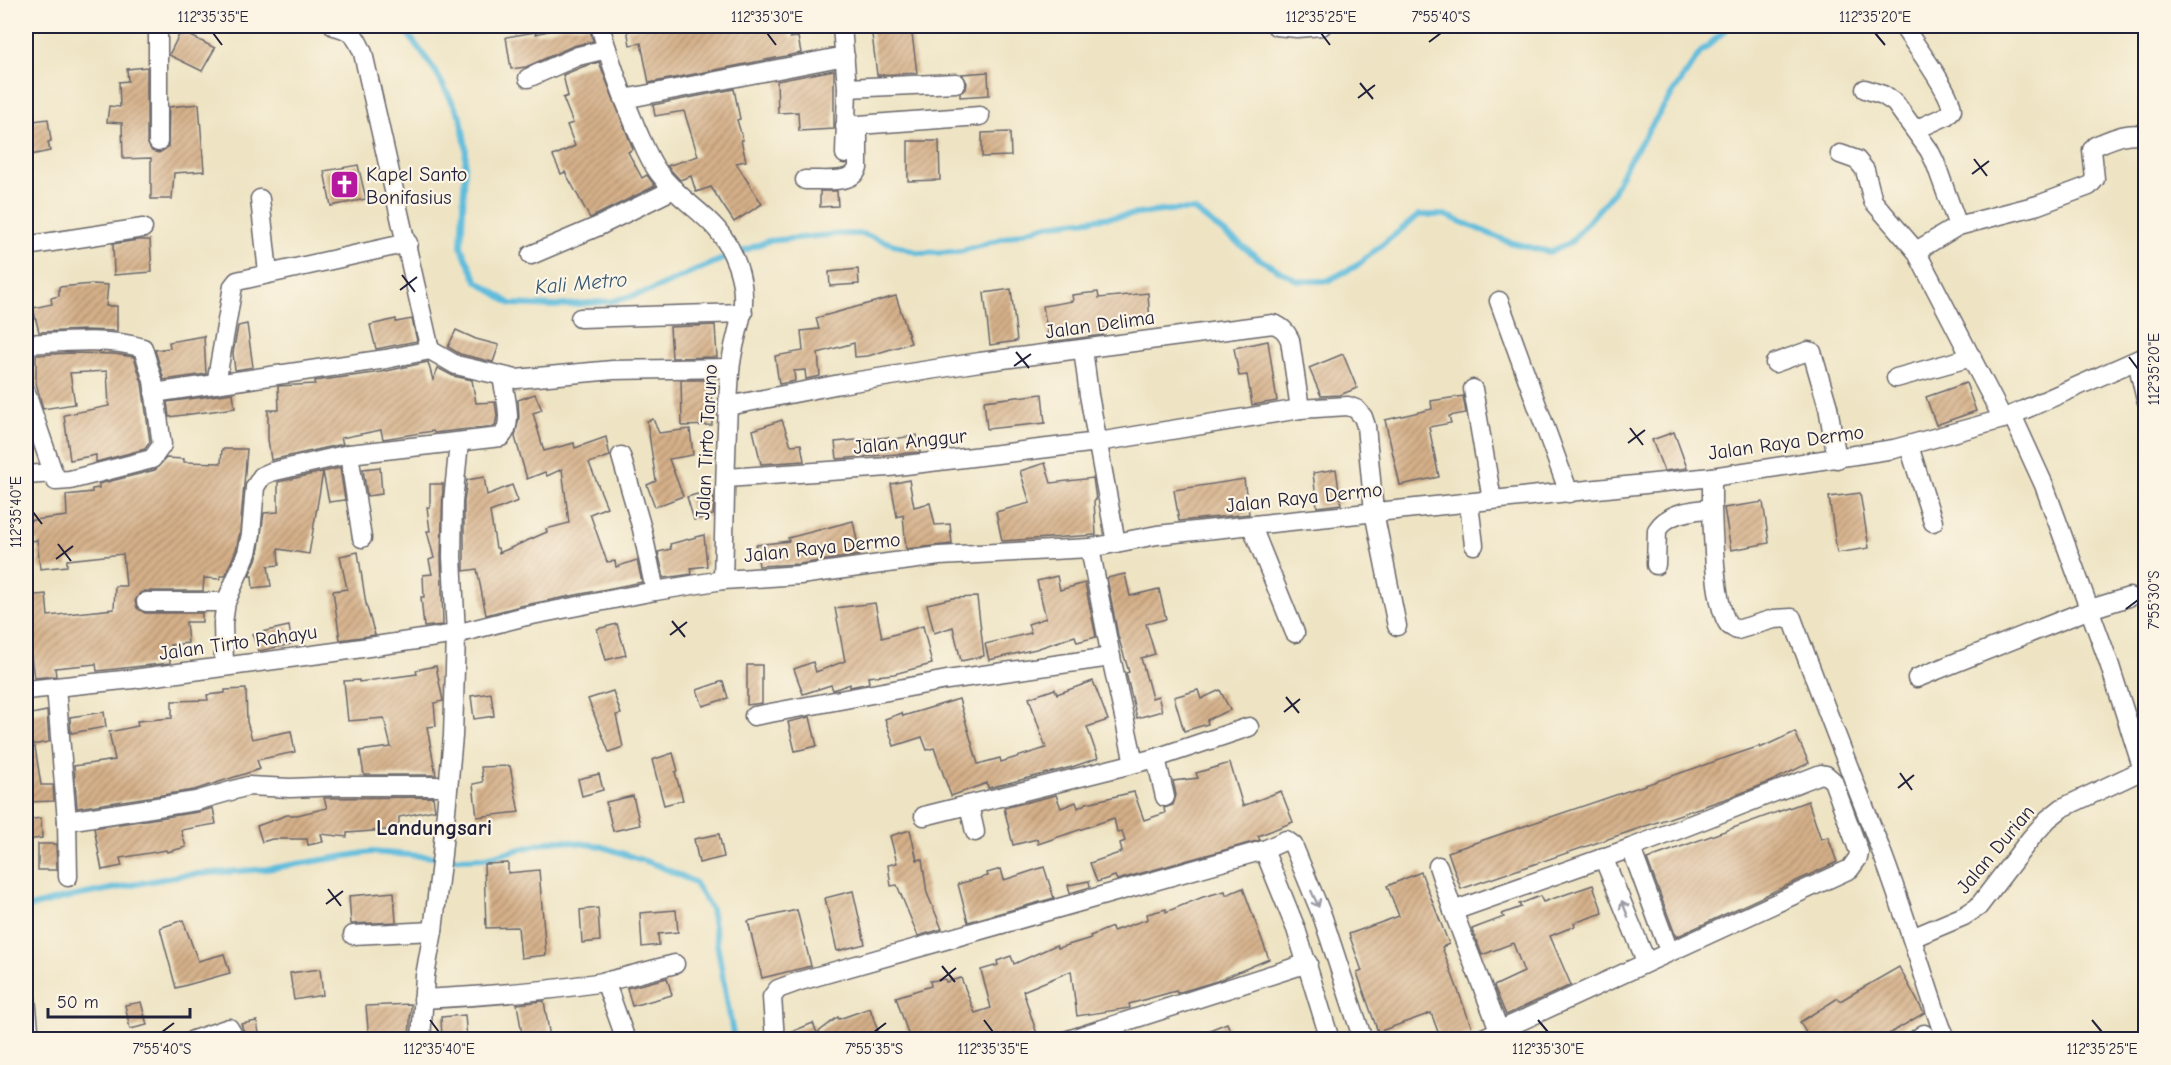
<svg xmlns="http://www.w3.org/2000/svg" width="2171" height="1065" viewBox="0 0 2171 1065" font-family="'Comic Neue',sans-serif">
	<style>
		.built { fill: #ddd3b5 }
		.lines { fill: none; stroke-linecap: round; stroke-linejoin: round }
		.stream { stroke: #5ebcdc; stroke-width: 6 }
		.building { fill: url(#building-hatch) }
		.minor-casing { stroke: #69666b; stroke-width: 21 }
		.minor { stroke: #fff; stroke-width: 18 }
		.oneway { stroke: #9c9ca7 }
		.ticks { fill: none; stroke: #22223b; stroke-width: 2 }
		.labels { text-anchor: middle; stroke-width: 4.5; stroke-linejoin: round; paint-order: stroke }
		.poi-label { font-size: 20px; fill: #22223b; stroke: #fcf5e5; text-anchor: start }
		.street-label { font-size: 20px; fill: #22223b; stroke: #fcf5e5 }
		.water-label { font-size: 21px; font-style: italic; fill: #375873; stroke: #fcf5e5 }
		.quarter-label { font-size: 22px; font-weight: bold; fill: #22223b; stroke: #fcf5e5 }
		.neatline { fill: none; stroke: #22223b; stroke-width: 2 }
		.ticks-label { font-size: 15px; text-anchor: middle; fill: #22223b }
	</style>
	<defs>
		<pattern id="building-hatch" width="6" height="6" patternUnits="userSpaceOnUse" patternTransform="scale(1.5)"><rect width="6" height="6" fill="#d5b089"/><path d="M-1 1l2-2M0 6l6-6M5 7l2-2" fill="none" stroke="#ac8f71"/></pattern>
	</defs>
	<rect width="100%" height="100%" fill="#fcf5e5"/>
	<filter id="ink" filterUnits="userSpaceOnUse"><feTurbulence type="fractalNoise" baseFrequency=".0167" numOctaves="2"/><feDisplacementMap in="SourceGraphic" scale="12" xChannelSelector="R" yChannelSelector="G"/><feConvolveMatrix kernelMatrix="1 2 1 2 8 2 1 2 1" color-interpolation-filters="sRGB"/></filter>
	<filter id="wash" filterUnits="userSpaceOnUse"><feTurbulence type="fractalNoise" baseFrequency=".008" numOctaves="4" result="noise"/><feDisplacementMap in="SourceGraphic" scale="24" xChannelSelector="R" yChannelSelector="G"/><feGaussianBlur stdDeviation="1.35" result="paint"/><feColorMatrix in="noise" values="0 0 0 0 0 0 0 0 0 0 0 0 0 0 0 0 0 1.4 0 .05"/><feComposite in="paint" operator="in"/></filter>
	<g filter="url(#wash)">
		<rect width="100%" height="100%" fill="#eee4c4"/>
		<!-- built -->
		<path class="built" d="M36,591L46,677L26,680V592Z"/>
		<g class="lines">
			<!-- stream -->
			<g class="stream">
				<path d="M402,26L434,69L461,118L466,148L461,247L477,281L511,304L554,306L613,301L650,291L713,263L768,241L839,234H863L919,253L959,252L1047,225L1170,210H1194L1261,260L1298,281H1327L1356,266L1419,215H1445L1509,242L1549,252L1570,243L1612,194L1627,164L1666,103L1700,53L1730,26"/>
				<path d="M26,908L60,899L183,875L267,869L371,852L460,859L485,858L557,840L600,846L657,865L694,882L711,909L734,1040"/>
			</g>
		</g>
		<g id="blocks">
			<!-- building -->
			<g class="building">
				<path d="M566,26H589L593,41L573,46L526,67L511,69L506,37L535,32L536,34Z"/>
				<path d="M648,26H771L772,32L788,29L790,38L798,37L801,53L649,83L641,43L630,45L627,29Z"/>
				<path d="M871,26H911L917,73L877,75Z"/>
				<path d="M181,31L215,48L202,71L169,55Z"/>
				<path d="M599,62L633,149L628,152L642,178L647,175L655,186L590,218L565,172L561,174L553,156L575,146L567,125L573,123L563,98L568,96L563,75L582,67Z"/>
				<path d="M147,67V142L152,151L159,153L168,147L169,107L199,104L204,171L174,173L172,199H151V158L123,159L122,123L107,122L109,106L120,107L119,82L128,81L127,69Z"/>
				<path d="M834,70V129L799,131L798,112L778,113L777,81Z"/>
				<path d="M988,72L989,95L960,97V93L966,89L967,83L962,74Z"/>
				<path d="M734,89L740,119L737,120L743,140H741L746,161L736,163L762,204L734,222L711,187L696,192L691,176L680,180L667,166L698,156L684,111L655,116L653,105Z"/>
				<path d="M48,119L51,141L48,142L50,151L26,156V122Z"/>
				<path d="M1010,132L1011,156L982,157V133Z"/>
				<path d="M908,141H939L940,180L908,181Z"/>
				<path d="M358,165L366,199L331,206L324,171Z"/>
				<path d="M820,191H837L838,206L820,207Z"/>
				<path d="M138,240H150L152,272L114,275L113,244Z"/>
				<path d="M858,269L859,284L830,286L829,272Z"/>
				<path d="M93,284L108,285L106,306H117V331L85,330L39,332L33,308L52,304L51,298L59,296V287Z"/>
				<path d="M1011,289L1017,341L990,345L984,293Z"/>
				<path d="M1098,292L1099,298L1148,293L1150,324L1102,328L1103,335L1049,342L1043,306L1073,301L1072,295Z"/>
				<path d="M896,296L911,343L868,356L855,357L854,343L818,353L820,376L806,379L805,370L794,371L795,381L779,384L775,356L803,351L801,331L819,329L816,318Z"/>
				<path d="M396,319V322L412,319L417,341L376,349L370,325Z"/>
				<path d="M247,324L253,367L235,370L233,353L238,326Z"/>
				<path d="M715,325L717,357L672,358L670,327Z"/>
				<path d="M456,330L476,339L499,345L493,362L460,354L448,347Z"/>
				<path d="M204,336L206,374L164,380L155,350L170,348L169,342Z"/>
				<path d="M1268,341L1277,401L1252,405L1247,375L1239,376L1234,348Z"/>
				<path d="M70,353L114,354L134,357L142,383L150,442L145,449L96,462V455L70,460L64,415L109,406L107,371L70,373L75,404L43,409L36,383V355Z"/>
				<path d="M1343,354L1357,388L1340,395L1321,396L1309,368Z"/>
				<path d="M428,362L433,380L438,368L453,376L472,380L476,403L495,402L497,416L495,426L434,433L433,431L383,439L381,430L341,438L343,444L271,460L268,439V410H279L278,386L315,384V381L382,372Z"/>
				<path d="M681,380H711L712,425L682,426Z"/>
				<path d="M1966,383L1976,411L1936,425L1926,397Z"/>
				<path d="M233,393L235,408L169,417L167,402Z"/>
				<path d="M535,394L542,410L533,413L544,451L574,443L575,448L606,437L610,456L589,463L607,507L590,514L607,562L615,561L616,567L637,560L642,582L520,606L486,615L477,569L464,571V502L467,480L484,477L487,495L512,485L518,501L490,512L496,548H498L499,553L547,532L546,529L569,523L562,469L547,476L545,472L527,479L515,437L519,417L518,400Z"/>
				<path d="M1042,394L1045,423L987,429L984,401Z"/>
				<path d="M1463,396L1466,413L1449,416L1451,423L1429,427L1439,477L1400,485L1385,420L1432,409L1431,401Z"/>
				<path d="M653,419L659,433L690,429L693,455L669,459L683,496L655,507L647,485L656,481L647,421Z"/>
				<path d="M782,420L791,445L801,444L804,461L761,464L753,430Z"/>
				<path d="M1674,432L1687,468L1664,471L1652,440Z"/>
				<path d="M917,435L920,452L837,459L835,442L888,437L889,440Z"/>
				<path d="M222,449H247L240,532L236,550L225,576H220V579L204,578L203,591H145L140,593L135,601L137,608L145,613H202V622H186L188,643L170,645V663L97,671L96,664L55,668L56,676L34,678L26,623V596L46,594L48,616L114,609L115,586H126L123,554L67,560V566L40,569L37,540L26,542V521L67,516L66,495L92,492V489L99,488V484L155,470L166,458L184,459V462L221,463Z"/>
				<path d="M1045,463L1051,483L1093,478L1096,500L1094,501L1096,535L1002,541L996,512L1030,503L1020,471Z"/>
				<path d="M380,467L382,494L367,496L363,469Z"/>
				<path d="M340,468L345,500L329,502L323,472L309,554L278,549L279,565L268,566L271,586L253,588L252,576H249L258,555L264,513L278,512V482Z"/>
				<path d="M1336,469L1341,504L1317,507L1313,473Z"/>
				<path d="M1244,479L1249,514L1179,521L1174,490Z"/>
				<path d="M909,480L914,507L930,503L935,525L950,524L952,544L906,549L903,515L897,517L891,484Z"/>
				<path d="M430,484H443L441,557L443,625L424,627L421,597H424L423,575L432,574L429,560L434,558L427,531H430L427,507H430Z"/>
				<path d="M711,490L714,500L713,515L694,520L687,497Z"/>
				<path d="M1860,493L1869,548L1837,553L1829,497Z"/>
				<path d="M1763,502L1769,543L1731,550L1724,508Z"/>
				<path d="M853,521L860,555L799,564L759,566L756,545L789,541L788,538Z"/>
				<path d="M704,535L707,566L691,568L692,574L664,578L658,552L671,549L670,544Z"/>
				<path d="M358,552L366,604L375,635L340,640L333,591L347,589L340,556Z"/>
				<path d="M1125,574L1130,596L1159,589L1166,619L1146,624L1155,654L1141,658L1152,698L1158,696L1162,711L1137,718L1126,673L1129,672L1118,636L1107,578Z"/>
				<path d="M1057,576L1060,590L1085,583L1096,637L1077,642L1075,636L1036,649L989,660L985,644L1031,633L1028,624L1046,618L1037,581Z"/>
				<path d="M977,597L984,656L961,661L953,627L934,633L927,604L953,598Z"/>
				<path d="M875,603L882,638L923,626L932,664L894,674L868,677L869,683L850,687V684L833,690L831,685L803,694L794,669L813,662L816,672L845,661L835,608Z"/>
				<path d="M617,624L626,655L606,660L597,629Z"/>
				<path d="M289,626L292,644L259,651L252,634Z"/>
				<path d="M747,665H762V703L747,705Z"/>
				<path d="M436,666L443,701L434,703L436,726L427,727L436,775H364L360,751L391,747L384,718L348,721L344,681L359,680V682L417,674L416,670Z"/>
				<path d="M723,681L728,698L703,706L697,690Z"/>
				<path d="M1093,681L1108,720L1087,727L1098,758L1072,767L988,788L987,783L951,796L934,748L927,750L922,737L894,746L885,719L902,713L903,716L959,699L978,764L1000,758L1001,762L1046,748L1029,698L1055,689L1057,694Z"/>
				<path d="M246,689L247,722L252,739L291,731L295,752L257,760L260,769L194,790L77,808L74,766L115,760L109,732L138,726L137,721L172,718V701L208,700L207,695L225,693V690Z"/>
				<path d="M1198,690L1201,699L1220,690L1230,710L1207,720L1208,724L1184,731L1174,697Z"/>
				<path d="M613,691L621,714L616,715L623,747L609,752L588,699Z"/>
				<path d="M491,693L494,716L474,719L471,696Z"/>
				<path d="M47,711L49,742L26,746V715Z"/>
				<path d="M104,712L106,727L71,733L70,717Z"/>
				<path d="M810,717L817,746L795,751L788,722Z"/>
				<path d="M1795,732L1809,763L1772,781L1731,797L1461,889L1448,852L1760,746V748Z"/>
				<path d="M35,747L41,785H53L54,801L27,802L26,748Z"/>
				<path d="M673,753L678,771L675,772L683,800L664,805L652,760Z"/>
				<path d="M1230,763L1243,806L1281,791L1293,822L1258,836L1260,840L1117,880L1115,876L1097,882L1090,863L1122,852L1120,843L1125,841L1122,831L1117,832L1114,818L1038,844L1037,839L1013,845L1004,808L1056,795L1061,808L1076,802L1078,808L1087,803L1134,792L1144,820L1165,813L1164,808L1173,805L1176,795L1173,781L1198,778L1196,773Z"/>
				<path d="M510,766L519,812L477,817L473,784L483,782L481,767Z"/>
				<path d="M599,774L603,790L582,796L578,779Z"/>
				<path d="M633,796L640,825L613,831L606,802Z"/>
				<path d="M433,797L435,810L399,817V829L347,833V837L321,834L323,842L308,845L307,839H272L262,842L257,826L287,815H297L327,808L324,798Z"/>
				<path d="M1808,801L1821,839L1828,837L1837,862L1676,937L1647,859Z"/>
				<path d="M213,808L216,824L181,830L186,847L167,852L166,850L120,858L122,866L102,870L94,828L198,812Z"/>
				<path d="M41,818L42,838L26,840V820Z"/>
				<path d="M910,830L917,860L922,859L927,893L942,929L918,936L897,885L891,886L888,865L897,863L890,836Z"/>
				<path d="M719,834L724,857L699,863L694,839Z"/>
				<path d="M38,844H56L57,870H38Z"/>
				<path d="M508,863V873L539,870L546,955L521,958L518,927L486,928L484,864Z"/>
				<path d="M1044,867L1054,898L968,922L958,884L988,876L987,873L1001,869L1004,880Z"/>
				<path d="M1421,872L1449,944L1442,947L1473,1031L1454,1040H1441L1431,1013L1378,1032L1357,973L1362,971L1349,934L1399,916L1387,886Z"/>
				<path d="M1089,881L1090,887L1070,893L1068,885Z"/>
				<path d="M1593,885L1603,913L1574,923L1575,926L1550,936L1571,985L1506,1015L1494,986L1524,972L1513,943L1482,955L1472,929L1504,917L1502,914L1521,907L1519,904L1540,896L1543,902Z"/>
				<path d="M1243,888L1269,959L1217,981L1177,993L1176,991L1129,1004L1130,1008L1077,1016L1071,971L1023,991L1037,1034L1020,1040H910L896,997L931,986L930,981L945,979L946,982L961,978L975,1013L991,1008L981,970L998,965L997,961L1011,956L1014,964L1056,945L1058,948L1091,938L1090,936L1112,927L1113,931L1148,919L1147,914L1166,909V912L1203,897L1225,891L1226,895Z"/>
				<path d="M853,891L865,944L837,951L825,898Z"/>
				<path d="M394,892L396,922L351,924L349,896Z"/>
				<path d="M598,908L600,941L582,943L580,910Z"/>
				<path d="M676,910L678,932L658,934L659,945L642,947L640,913Z"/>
				<path d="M797,910L811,966L762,978L748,921Z"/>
				<path d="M183,920L198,961L224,954L230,973L176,988L160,928Z"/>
				<path d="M1899,967L1924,1013L1879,1040H1810L1800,1022L1838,998L1840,1001Z"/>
				<path d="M320,969L323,995L294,1000L290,973Z"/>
				<path d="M667,978L672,995L632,1006L627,988Z"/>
				<path d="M544,1001L550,1038L523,1040L517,1004Z"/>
				<path d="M141,1002L147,1025L130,1029L125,1005Z"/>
				<path d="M411,1004L409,1040H369L366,1006Z"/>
				<path d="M870,1008L881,1040H786V1034L813,1023L817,1033L838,1017L839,1019Z"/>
				<path d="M465,1015L467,1040H442L441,1017Z"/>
				<path d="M257,1021L260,1040H247L241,1024Z"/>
				<path d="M1227,1023L1234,1040H1187V1039Z"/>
			</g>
		</g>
	</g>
	<g filter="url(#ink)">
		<use href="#blocks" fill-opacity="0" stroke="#69666b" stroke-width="1.5"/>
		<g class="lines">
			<defs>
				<g id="minor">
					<path d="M158,26V142"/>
					<path d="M334,26C352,30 356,36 363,53L430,350L456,365L516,379L613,370L730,368"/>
					<path d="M600,26C610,61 622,95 636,128C643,143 649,160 659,173C686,209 720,216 737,265C753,311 733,329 730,372C725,441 725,511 723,580"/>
					<path d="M842,26L847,88L845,154"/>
					<path d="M1276,26L1297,28L1322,26"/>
					<path d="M1903,26C1914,44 1951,91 1952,110L1946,116L1915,130"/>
					<path d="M528,78L578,56L607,49"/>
					<path d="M847,88L956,83"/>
					<path d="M1865,89L1883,95L1895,103L1929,150L1935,162L1958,226"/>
					<path d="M624,99L845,56"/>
					<path d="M845,126L980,116"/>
					<path d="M1840,154L1857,160L1865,170L1873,201L1916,251L2003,419"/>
					<path d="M805,180C821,179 852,185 858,168V126"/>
					<path d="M260,199L268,273"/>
					<path d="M26,246L143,228"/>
					<path d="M1916,251L1958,226L2038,205L2089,186L2095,179L2092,150L2095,146C2109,140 2131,129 2146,137"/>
					<path d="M531,255L599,226L674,189"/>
					<path d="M1499,301L1569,493"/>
					<path d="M580,318L743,313"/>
					<path d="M26,344C61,342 109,337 143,348L153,381L162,445L152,459L70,480L56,481L26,393"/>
					<path d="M1083,349L1089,395L1116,543"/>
					<path d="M2137,361L2146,400"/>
					<path d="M1775,363L1808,351L1812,352L1828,407L1837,459"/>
					<path d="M1896,378L1972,357"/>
					<path d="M216,384L233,286L237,281L408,243"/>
					<path d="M1473,389L1492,500"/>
					<path d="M154,393L386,359L430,350"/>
					<path d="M728,406L840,384L980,362L1273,324C1282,327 1286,331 1290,340L1300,409"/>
					<path d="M2012,415L2044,485L2109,663L2143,770L2146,769"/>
					<path d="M1909,446L1933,522"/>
					<path d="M349,454L362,538"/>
					<path d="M621,456L642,529L655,591"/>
					<path d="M26,475L54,473"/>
					<path d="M726,478L889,467L1098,442L1300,409L1348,406L1356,409L1363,417L1366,426L1374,512L1397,626"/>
					<path d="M1469,504L1474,545"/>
					<path d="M1712,508C1713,532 1714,607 1729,625C1731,627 1734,628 1737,630L1774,619L1792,618C1821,697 1852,775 1882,853C1904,911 1921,969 1941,1027L1947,1040"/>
					<path d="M1252,527L1295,633"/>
					<path d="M1090,548L1111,657L1134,763"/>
					<path d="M1656,565L1657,530C1669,511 1693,511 1712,508V477"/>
					<path d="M146,602H226"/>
					<path d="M224,666L223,623L226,602L247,553L251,534L255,487L262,476L271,472L349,454L501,437C515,424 504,393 502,376"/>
					<path d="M1917,678L2090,609L2129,597"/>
					<path d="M56,687L67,821L68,877"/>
					<path d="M26,690L133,679L335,652L456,634L522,617L655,591L723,580L800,575L939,556L1090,548L1157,535L1712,477L1894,449L2003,419L2146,356"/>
					<path d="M754,716L947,680L1111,657"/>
					<path d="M1156,758L1165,797"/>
					<path d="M969,805L975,832"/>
					<path d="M924,816L1156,758L1249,727"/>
					<path d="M67,821L196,801L248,786L290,788L341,786H448"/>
					<path d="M1631,848L1669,951"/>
					<path d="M1264,850L1296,929L1330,1040"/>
					<path d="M1603,857L1646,961"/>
					<path d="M1438,866L1453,911L1503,1040"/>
					<path d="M1453,911L1631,848L1821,774L1826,775L1833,781L1859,852L1858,858L1850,869L1479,1040"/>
					<path d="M353,935L433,931"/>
					<path d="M1912,938L1964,916L1978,907L2031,838L2048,819L2062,808L2143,770"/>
					<path d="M605,981L626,1040"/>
					<path d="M26,998L30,1040"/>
					<path d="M423,999C483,996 543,992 603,982C627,977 651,970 675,964"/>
					<path d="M193,1040L229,1028L236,1040"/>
					<path d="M421,1040L425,976L433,931L442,854L453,736L456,634L452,557L453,501L459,443"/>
					<path d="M775,1040L772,997L778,989L800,981L1264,850L1286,840L1293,845L1323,918L1363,1040"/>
					<path d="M1068,1040L1308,963"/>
					<path d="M1916,1040L1924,1034"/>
				</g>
			</defs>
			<!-- minor casing -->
			<use href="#minor" class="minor-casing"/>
			<!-- minor -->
			<use href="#minor" class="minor"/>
		</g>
		<!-- one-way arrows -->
		<defs><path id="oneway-shaft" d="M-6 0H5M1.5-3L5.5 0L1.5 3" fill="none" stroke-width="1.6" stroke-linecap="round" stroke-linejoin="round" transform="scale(1.5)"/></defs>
		<g class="oneway">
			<use href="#oneway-shaft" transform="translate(1315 899) rotate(65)"/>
			<use href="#oneway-shaft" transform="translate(1625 909) rotate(-112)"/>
		</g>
	</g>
	<!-- ticks -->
	<path class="ticks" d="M213,33L222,45M767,33L776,45M1321,33L1330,45M1875,33L1885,45M1429,42L1441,33M1360,83L1373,99M1358,98L1375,85M1974,159L1987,176M1972,174L1989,161M402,275L415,292M400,290L417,277M1016,352L1029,368M2129,357L2138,369M1014,366L1031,354M1630,428L1643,445M1628,443L1645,430M33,512L42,524M58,544L71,561M56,559L73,546M2126,609L2138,600M672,621L685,637M670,635L687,622M1286,697L1299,713M1284,712L1300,699M1900,773L1912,790M1898,788L1914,775M328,889L341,906M326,904L343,891M942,966L955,982M940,981L956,968M430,1020L439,1032M984,1020L993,1032M1538,1020L1548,1032M2092,1020L2102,1032M162,1032L174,1023M874,1032L886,1023"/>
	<!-- icons -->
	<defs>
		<symbol id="church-square" viewBox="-11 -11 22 22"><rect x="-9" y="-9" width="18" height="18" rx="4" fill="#b5179e" stroke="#fcf5e5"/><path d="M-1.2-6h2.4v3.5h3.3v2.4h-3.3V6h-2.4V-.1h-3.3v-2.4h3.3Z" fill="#fff"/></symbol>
	</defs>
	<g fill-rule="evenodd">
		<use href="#church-square" x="328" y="168" width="33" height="33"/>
	</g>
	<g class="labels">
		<!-- poi labels -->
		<g class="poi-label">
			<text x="366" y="181">Kapel Santo<tspan x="366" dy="23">Bonifasius</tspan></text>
		</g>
		<!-- street labels -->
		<g class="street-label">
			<text transform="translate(1100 324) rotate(-8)" y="7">Jalan Delima</text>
			<text transform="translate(910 441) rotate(-6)" y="7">Jalan Anggur</text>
			<text transform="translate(706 442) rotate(-87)" y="7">Jalan Tirto Taruno</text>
			<text transform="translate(1786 442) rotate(-8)" y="7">Jalan Raya Dermo</text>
			<text transform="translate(1304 497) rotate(-6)" y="7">Jalan Raya Dermo</text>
			<text transform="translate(822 547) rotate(-6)" y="7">Jalan Raya Dermo</text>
			<text transform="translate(238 642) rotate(-8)" y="7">Jalan Tirto Rahayu</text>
			<text transform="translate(1995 849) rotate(-50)" y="7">Jalan Durian</text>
		</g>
		<!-- water labels -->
		<g class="water-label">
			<text transform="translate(581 283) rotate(-5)" y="7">Kali Metro</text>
		</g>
		<!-- quarter labels -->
		<g class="quarter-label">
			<text x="434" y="835">Landungsari</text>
		</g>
	</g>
	<!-- margin -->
	<rect width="2171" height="1065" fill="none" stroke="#fcf5e5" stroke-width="66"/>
	<!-- scale -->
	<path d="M48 1008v9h142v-9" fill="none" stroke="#22223b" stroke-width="3"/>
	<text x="57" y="1008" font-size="18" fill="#22223b" stroke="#fcf5e5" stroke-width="4.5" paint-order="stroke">50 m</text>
	<rect x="33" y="33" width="2105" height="999" class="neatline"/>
	<g class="ticks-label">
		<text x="213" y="22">112°35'35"E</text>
		<text x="767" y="22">112°35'30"E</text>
		<text x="1321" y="22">112°35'25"E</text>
		<text x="1441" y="22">7°55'40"S</text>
		<text x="1875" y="22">112°35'20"E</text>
		<text transform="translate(2154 369) rotate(-90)" y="5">112°35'20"E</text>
		<text transform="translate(16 512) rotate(-90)" y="5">112°35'40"E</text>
		<text transform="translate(2154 600) rotate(-90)" y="5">7°55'30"S</text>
		<text x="162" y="1054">7°55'40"S</text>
		<text x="439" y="1054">112°35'40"E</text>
		<text x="874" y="1054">7°55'35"S</text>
		<text x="993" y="1054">112°35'35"E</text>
		<text x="1548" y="1054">112°35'30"E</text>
		<text x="2102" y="1054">112°35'25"E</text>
	</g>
</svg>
